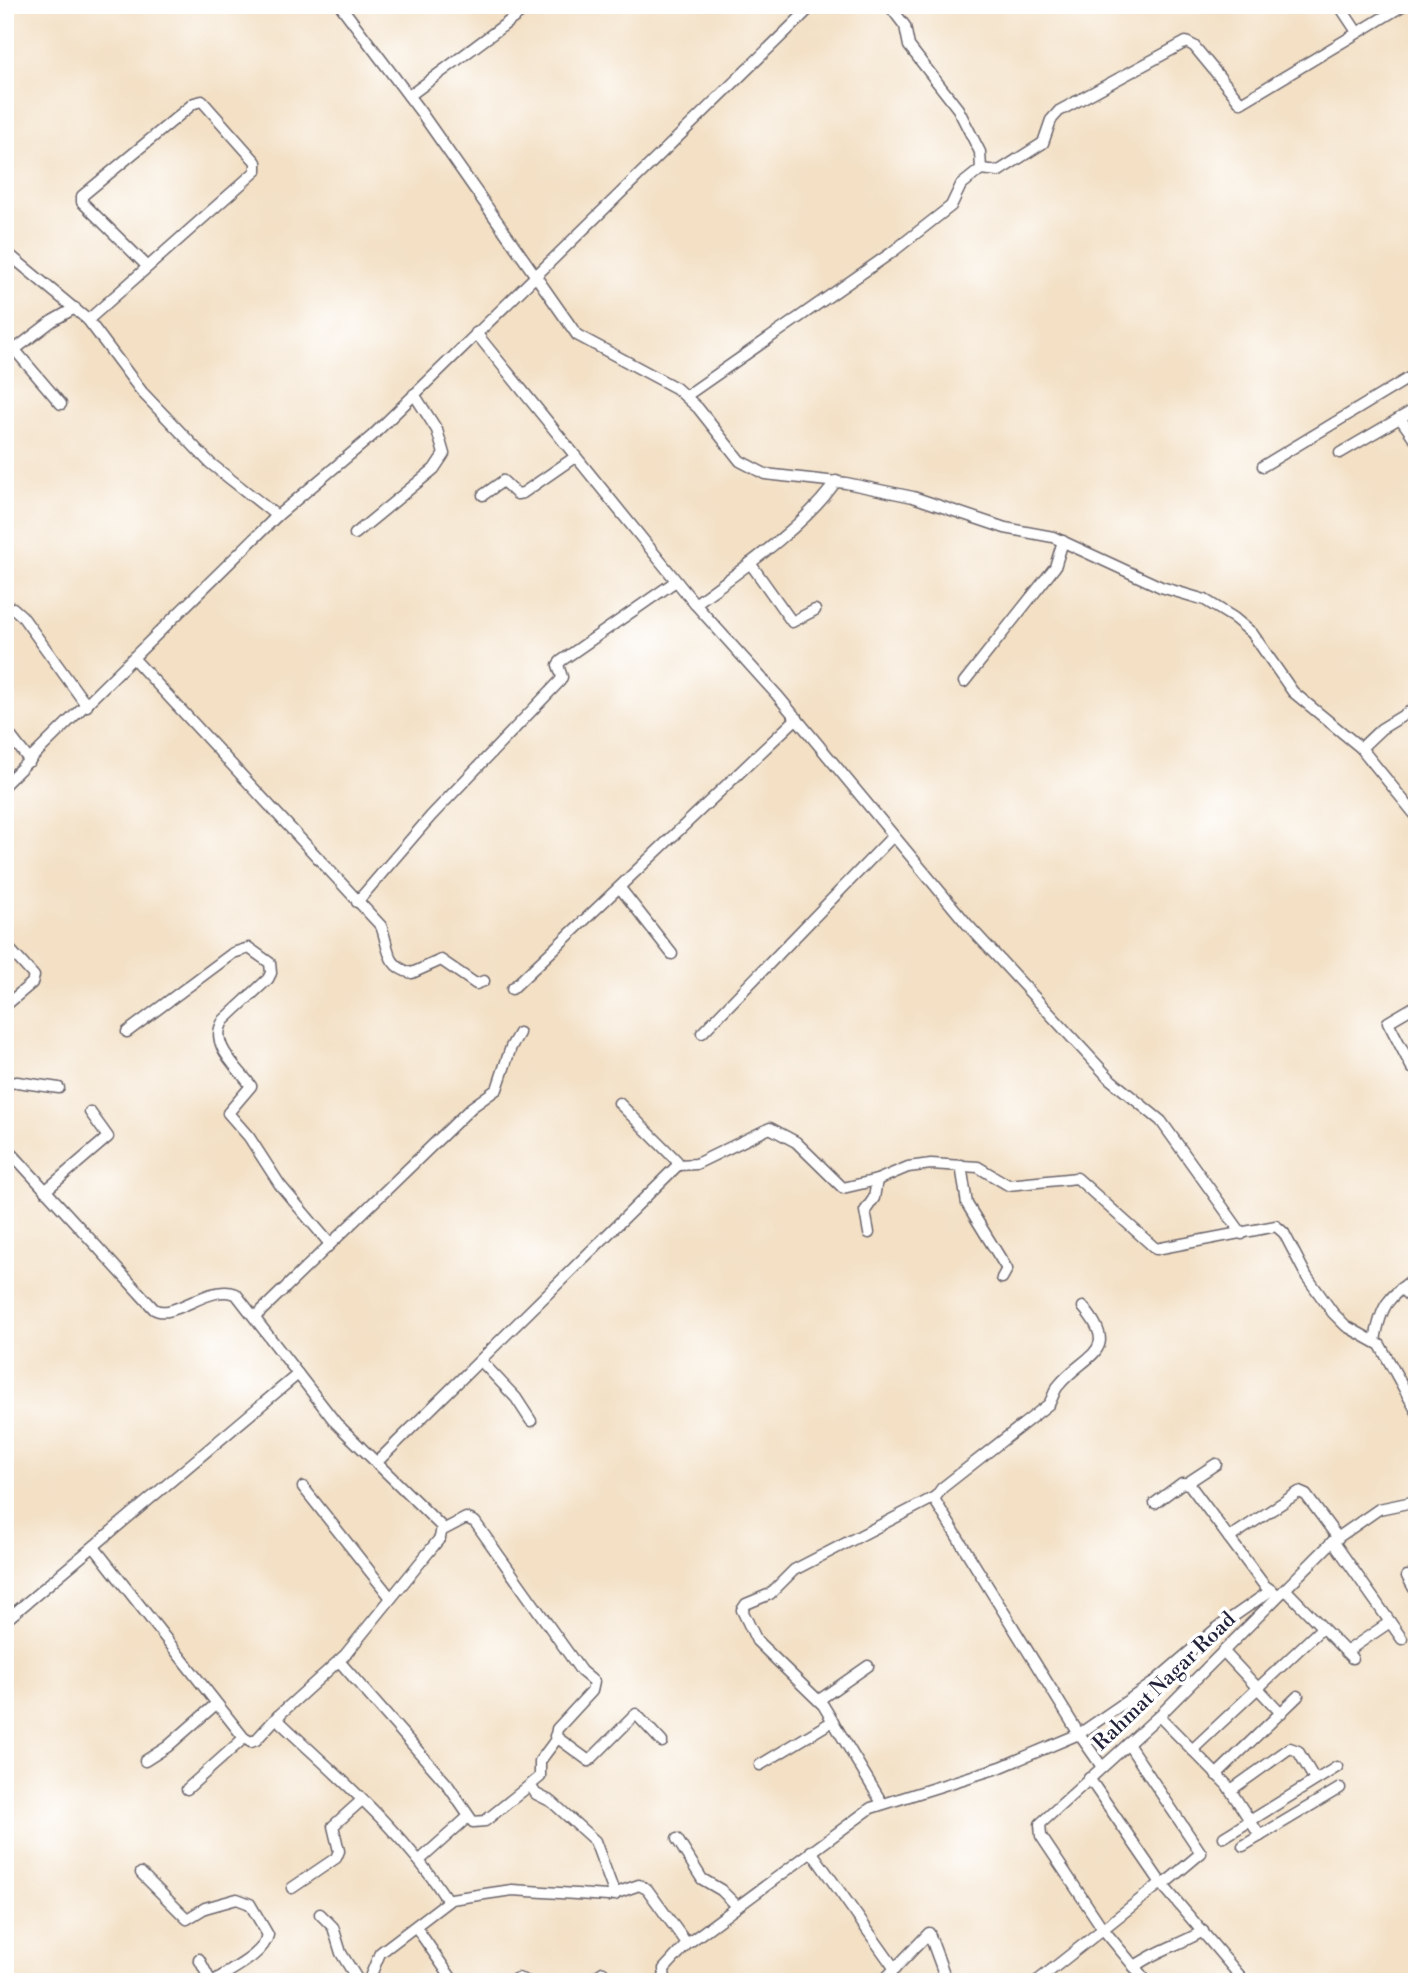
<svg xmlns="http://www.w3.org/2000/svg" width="1422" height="1987" viewBox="0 0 1422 1987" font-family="'Libre Bodoni',serif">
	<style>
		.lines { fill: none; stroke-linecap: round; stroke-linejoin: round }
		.minor-casing { stroke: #6b646b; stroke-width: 13 }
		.minor { stroke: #fff; stroke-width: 10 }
		.labels { text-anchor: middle; stroke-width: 7; stroke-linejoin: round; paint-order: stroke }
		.street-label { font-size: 21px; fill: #22223b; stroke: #fff }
	</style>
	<rect width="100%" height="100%" fill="#fff"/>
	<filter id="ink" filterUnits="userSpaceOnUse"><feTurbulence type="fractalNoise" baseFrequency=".0143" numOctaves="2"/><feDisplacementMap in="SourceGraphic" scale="14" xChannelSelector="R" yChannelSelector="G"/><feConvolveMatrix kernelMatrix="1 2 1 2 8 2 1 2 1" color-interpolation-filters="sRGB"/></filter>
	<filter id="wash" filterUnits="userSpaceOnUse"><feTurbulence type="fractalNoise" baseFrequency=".00686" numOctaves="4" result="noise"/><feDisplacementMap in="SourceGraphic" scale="28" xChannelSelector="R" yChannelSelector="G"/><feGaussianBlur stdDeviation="1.57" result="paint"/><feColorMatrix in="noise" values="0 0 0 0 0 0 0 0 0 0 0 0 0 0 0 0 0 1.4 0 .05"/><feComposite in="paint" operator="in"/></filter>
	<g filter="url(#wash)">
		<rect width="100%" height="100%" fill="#f3e0c5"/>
	</g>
	<g filter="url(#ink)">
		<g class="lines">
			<defs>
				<g id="minor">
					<path d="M340,5L420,111L577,335L676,388L698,408L740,461L765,474L846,483L913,497L1005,528L1053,537L1161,587L1205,600L1234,618L1252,633L1293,692L1361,748L1417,817"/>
					<path d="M1339,5L1357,32"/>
					<path d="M409,96L531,5"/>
					<path d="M981,169L999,171L1043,143L1051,120L1059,111L1186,42L1194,46L1241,103L1404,5"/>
					<path d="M5,251L88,320L142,392L210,463L277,516"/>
					<path d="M88,320L256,171V162L202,101L194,103L82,196V202L148,267"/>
					<path d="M476,333L695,604L777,695L967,924L1111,1080L1161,1121L1242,1234"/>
					<path d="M14,349L61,404"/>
					<path d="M5,357L52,321L75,308"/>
					<path d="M686,396L891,253L951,206L961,185L981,169L980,152L958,109L909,46L905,26L889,5"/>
					<path d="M1400,418L1417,442"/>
					<path d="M1340,453L1417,408"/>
					<path d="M1263,466L1417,373"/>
					<path d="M483,495L503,481L517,494L523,493L575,457"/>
					<path d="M355,534L434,469L444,454L437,430L414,394"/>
					<path d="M750,563L792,622L815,610"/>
					<path d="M695,604C737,573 808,524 836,481"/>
					<path d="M5,610L13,608L22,616L87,706"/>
					<path d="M134,659L381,926C389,945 385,967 412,973L441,960L476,984L484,981"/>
					<path d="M964,682L1055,567L1063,541"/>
					<path d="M5,729L30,761"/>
					<path d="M1361,748L1381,729L1417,707"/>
					<path d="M5,784L277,516L372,436L813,5"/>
					<path d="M620,888L672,954"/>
					<path d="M357,902L431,816L560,681L562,677L558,665L561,661L676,581"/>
					<path d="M5,944L34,976L32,983L5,1006"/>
					<path d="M512,989L797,718"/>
					<path d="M127,1032L233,953L249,948L270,963L271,973L268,979L224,1020C207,1044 239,1068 251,1086L228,1113L249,1137L280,1185L330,1244"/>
					<path d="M702,1033L893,836"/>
					<path d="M1412,1068L1388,1022L1417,1005"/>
					<path d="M5,1084L17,1082L59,1088"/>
					<path d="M5,1146L154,1309C173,1321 209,1283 236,1294L336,1423L442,1527L440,1538L345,1655L278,1716L281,1723C340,1779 403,1831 448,1901"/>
					<path d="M678,1165L696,1164L770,1128L796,1142L843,1188L877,1180L908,1167L931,1164L978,1167L1008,1185L1077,1178L1156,1249L1276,1226L1284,1233L1307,1277L1333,1313L1346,1326L1380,1345L1417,1412"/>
					<path d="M961,1165L967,1204L1007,1269L1002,1278"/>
					<path d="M45,1191L108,1137L90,1112"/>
					<path d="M869,1233L865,1211L874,1198L877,1180"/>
					<path d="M1401,1288L1417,1304"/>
					<path d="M1083,1307C1122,1353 1085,1353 1059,1385C1054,1390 1053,1398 1049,1404L942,1488L934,1499L1079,1734L1102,1767"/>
					<path d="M255,1317L472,1107L497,1089L511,1047L519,1033"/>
					<path d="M1375,1341C1381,1304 1388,1298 1417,1276"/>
					<path d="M481,1361L516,1398L531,1421"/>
					<path d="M376,1463L677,1166V1161L619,1103"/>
					<path d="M1187,1483L1216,1464"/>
					<path d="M303,1487L391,1598"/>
					<path d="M1155,1503L1182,1483L1189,1484L1264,1585L1274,1592"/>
					<path d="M1229,1538L1299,1492L1306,1495L1338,1538"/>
					<path d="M1333,1541L1402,1639"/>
					<path d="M94,1547L244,1738L251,1742L256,1740L278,1716"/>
					<path d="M1407,1576L1417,1594"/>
					<path d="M1286,1590L1352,1658"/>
					<path d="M5,1621L298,1374"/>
					<path d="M1224,1652L1281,1713"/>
					<path d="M1346,1652L1390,1622"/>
					<path d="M339,1661L447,1784L473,1822L485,1821L540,1777V1761L555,1741L557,1729L592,1691L594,1682L581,1671L475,1522L466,1518L443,1530"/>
					<path d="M819,1700L868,1666"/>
					<path d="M1159,1716L1227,1785L1260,1836"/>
					<path d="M555,1736L589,1761L636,1714L662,1742"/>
					<path d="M1128,1744L1201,1853L1163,1885"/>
					<path d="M1192,1750L1322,1628"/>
					<path d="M145,1761L167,1747L216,1704"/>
					<path d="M760,1765L833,1721"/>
					<path d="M1216,1775L1298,1696"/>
					<path d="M1089,1778L1161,1883"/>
					<path d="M530,1785L536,1794L552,1802L595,1841L615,1895"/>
					<path d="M187,1789L244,1738"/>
					<path d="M1231,1790L1290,1748L1298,1751L1315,1780"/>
					<path d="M882,1803L823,1705L757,1641L742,1610L746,1604L770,1594L794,1570L935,1497"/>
					<path d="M1224,1837L1337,1767"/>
					<path d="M677,1839L702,1879L721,1890L737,1906"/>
					<path d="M1243,1846L1340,1788"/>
					<path d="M811,1851L895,1969"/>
					<path d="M420,1860L468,1817"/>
					<path d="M141,1873L187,1919L205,1908L237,1899L250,1904L268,1935C263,1956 229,1970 213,1982"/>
					<path d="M292,1888L336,1858L339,1851L333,1826L362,1800"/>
					<path d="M320,1914L333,1927L341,1953L359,1982"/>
					<path d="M416,1927L454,1982"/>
					<path d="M687,1944L871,1808L1001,1767L1079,1734L1153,1683L1217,1628L1270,1591"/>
					<path d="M199,1959L211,1982"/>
					<path d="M1134,1967C1156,1950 1180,1945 1203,1931"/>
					<path d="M368,1982L380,1953L451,1899L512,1890L608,1896L639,1885L647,1889L687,1944L664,1969L665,1982"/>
					<path d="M508,1982L518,1978L529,1982"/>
					<path d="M588,1982L603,1972L614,1982"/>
					<path d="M882,1982L929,1933L947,1982"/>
					<path d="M1036,1982L1161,1883L1245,1982"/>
					<path d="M1147,1982L1103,1929L1041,1836L1040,1824L1162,1713L1333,1541L1379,1509L1417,1501"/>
				</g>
			</defs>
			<!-- minor casing -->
			<use href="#minor" class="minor-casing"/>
			<!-- minor -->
			<use href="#minor" class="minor"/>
		</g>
	</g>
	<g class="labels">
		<!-- street labels -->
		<g class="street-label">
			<text transform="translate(1164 1681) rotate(-44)" y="7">Rahmat Nagar Road</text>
		</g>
	</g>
	<!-- margin -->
	<rect width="1422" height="1987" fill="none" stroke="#fff" stroke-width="28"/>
</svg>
